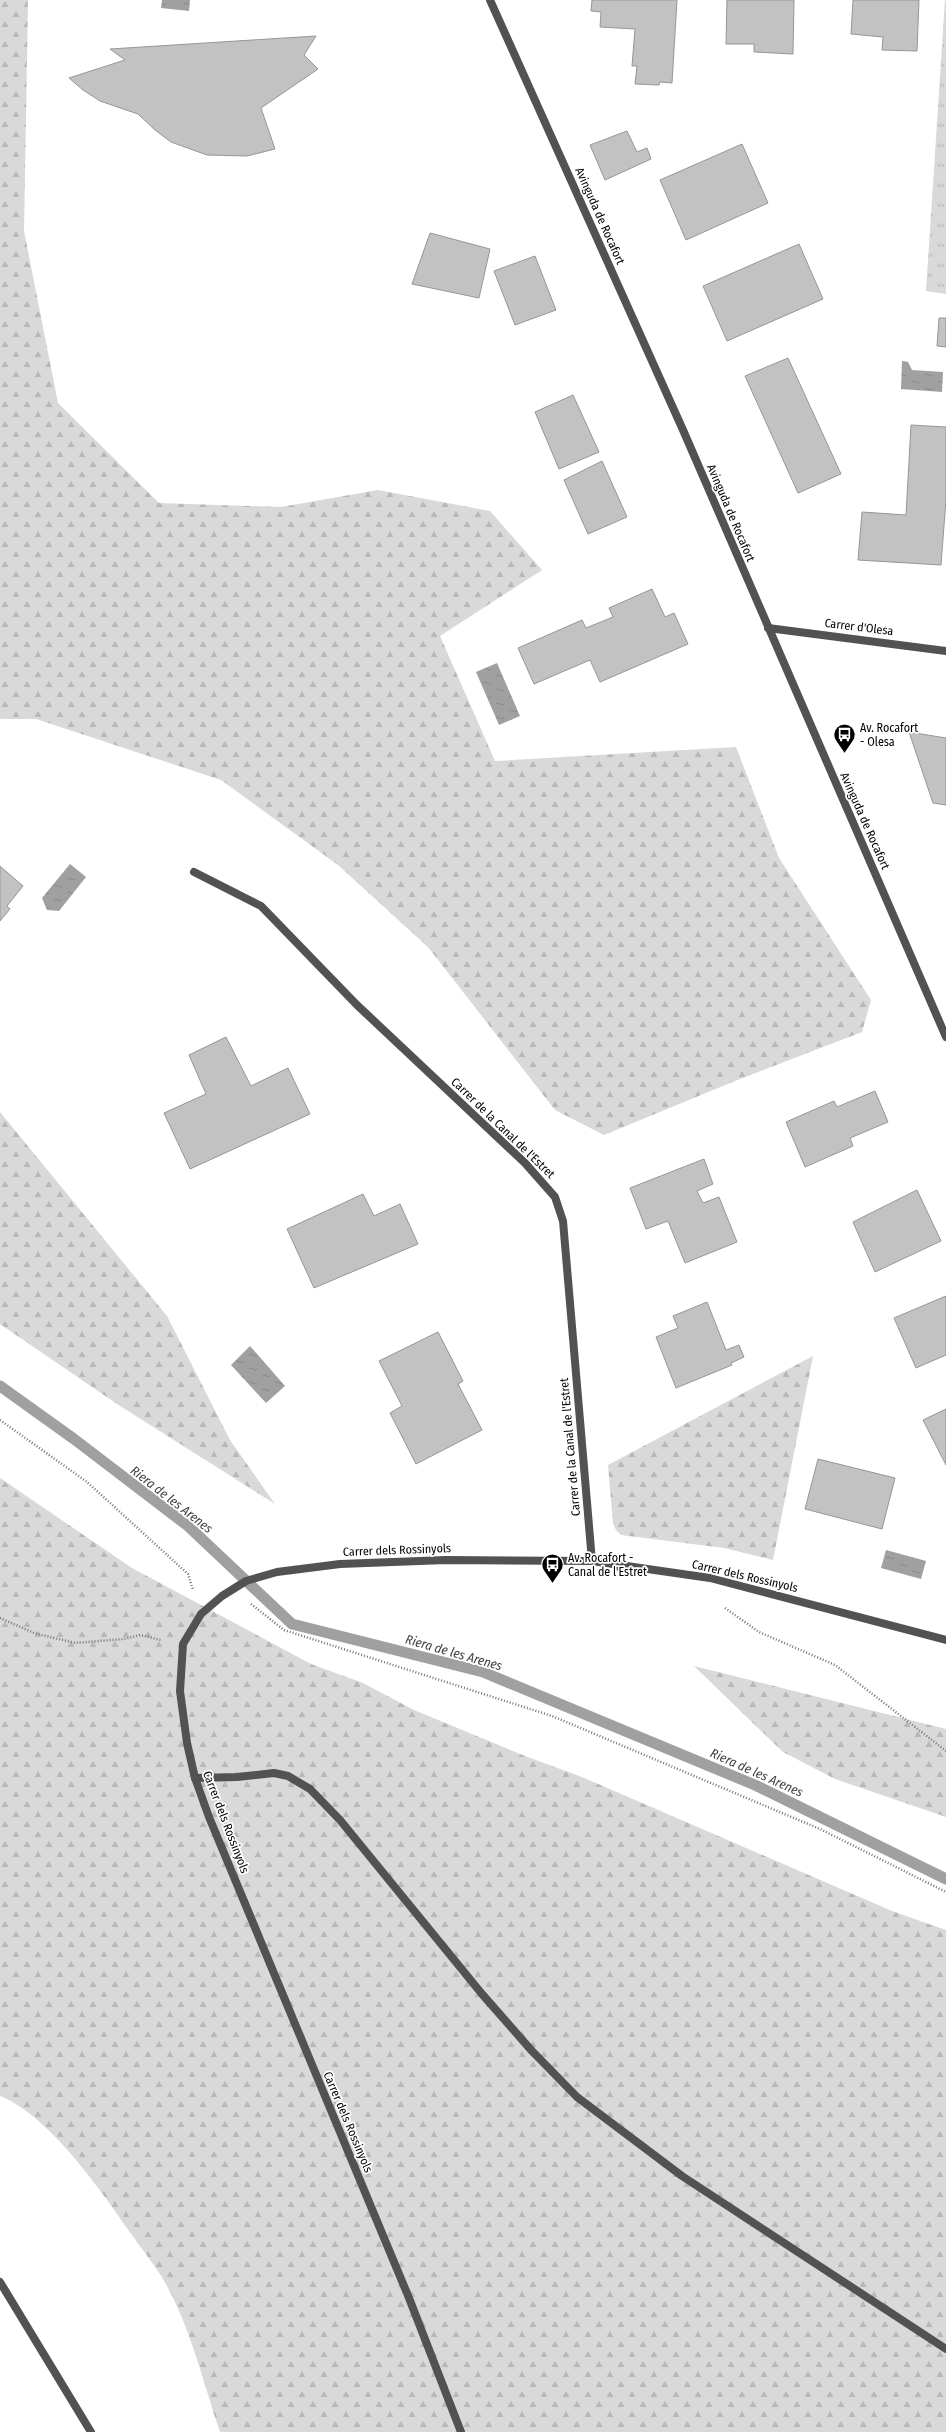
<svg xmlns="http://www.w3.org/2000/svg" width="946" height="2432" viewBox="0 0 946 2432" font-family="'Fira Sans Condensed',sans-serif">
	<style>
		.grass { fill: url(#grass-tufts) }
		.forest { fill: url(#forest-firs) }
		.water { fill: url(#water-ripples) }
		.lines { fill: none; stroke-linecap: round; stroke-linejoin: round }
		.stream { stroke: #a0a0a0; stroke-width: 11 }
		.building { fill: #c2c2c2; stroke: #969696 }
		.path { stroke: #747474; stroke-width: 2.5; stroke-dasharray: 1 2; stroke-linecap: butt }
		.service { stroke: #525252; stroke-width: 8 }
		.minor { stroke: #525252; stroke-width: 8 }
		.tertiary { stroke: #525252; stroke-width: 8 }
		.labels { text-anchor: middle; stroke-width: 3.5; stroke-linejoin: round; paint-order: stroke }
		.street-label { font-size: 12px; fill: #000; stroke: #fff }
		.poi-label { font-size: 12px; fill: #000; stroke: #fff; text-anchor: start }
		.water-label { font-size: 13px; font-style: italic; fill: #414141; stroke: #fff }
	</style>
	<defs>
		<pattern id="grass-tufts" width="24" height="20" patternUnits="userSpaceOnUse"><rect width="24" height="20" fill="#d9d9d9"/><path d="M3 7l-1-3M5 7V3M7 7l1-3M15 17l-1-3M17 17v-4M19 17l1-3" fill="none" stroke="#b8b8b8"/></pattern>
		<pattern id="forest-firs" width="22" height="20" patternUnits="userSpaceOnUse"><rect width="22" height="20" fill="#d9d9d9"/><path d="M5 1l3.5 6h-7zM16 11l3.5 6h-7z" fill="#b8b8b8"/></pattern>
		<pattern id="water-ripples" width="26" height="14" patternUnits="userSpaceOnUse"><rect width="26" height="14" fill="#a0a0a0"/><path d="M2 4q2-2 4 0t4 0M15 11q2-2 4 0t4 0" fill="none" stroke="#888"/></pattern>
	</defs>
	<rect width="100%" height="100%" fill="#fff"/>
	<!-- grass -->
	<path class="grass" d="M945,0H946V294L926,291Z"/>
	<!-- forest -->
	<g class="forest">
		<path d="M0,0H28L24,231L58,403L159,503L281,507L378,490L490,511L542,570L440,636L495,761L736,747L779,858L871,1000L862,1032L735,1081L604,1135L555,1110L428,947L338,865L221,780L36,719H0Z"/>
		<path d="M0,1112L167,1316L230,1440L275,1504L117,1404L0,1324Z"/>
		<path d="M813,1356L773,1560L724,1548L621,1535L616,1530L613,1523L608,1465Z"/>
		<path d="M0,1478L132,1568L311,1664L363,1683L414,1710L525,1756L582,1777L892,1911L946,1930V2432H220C203,2382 190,2325 163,2279C154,2264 142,2249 132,2235C101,2191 50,2116 0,2096Z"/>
		<path d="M694,1666L946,1729V1817L835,1779L783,1752Z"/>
	</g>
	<!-- water -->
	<g class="water">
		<path d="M162,0H190L189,11L161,8Z"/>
		<path d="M902,361L908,362L912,370L943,372L942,392L901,389Z"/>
		<path d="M497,663L520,716L499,725L476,672Z"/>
		<path d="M70,864L86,877L59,911L47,910L42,898Z"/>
		<path d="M250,1346L285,1386L266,1403L231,1365Z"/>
		<path d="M886,1550L926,1561L921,1579L881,1568Z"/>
	</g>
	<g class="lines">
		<!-- stream -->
		<path class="stream" d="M0,1386L74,1439L188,1526L292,1624L483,1672L755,1785L946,1879"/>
	</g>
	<!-- building -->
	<g class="building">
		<path d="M592,0H677L672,83L660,82L659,85L635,84L637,66H632L635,29L600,27L601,12L591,11Z"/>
		<path d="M727,0H794L793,54L754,52V44H726Z"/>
		<path d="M853,0H919L917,51L882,50L883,37L851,34Z"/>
		<path d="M316,36L304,55L318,69L261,108L275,149L247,156L207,155L171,142L155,130L138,114L100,101L83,90L69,78L125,60L110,49Z"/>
		<path d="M627,131L637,152L647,148L651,159L605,180L590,145Z"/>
		<path d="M742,144L768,203L686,240L660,180Z"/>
		<path d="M430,233L490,249L479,298L412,284Z"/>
		<path d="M799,244L823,299L727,341L703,286Z"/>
		<path d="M535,256L556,310L515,325L494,271Z"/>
		<path d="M939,318H946V347L937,346Z"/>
		<path d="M788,358L841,474L798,493L745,376Z"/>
		<path d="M573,395L599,452L559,469L535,412Z"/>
		<path d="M911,425L946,427V499L941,565L858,560L862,512L906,515Z"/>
		<path d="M602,461L627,517L588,534L564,480Z"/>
		<path d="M652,589L665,617L674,613L688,644L600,682L590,660L534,684L518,648L582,620L586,628L613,617L609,608Z"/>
		<path d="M909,732L946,738V805L933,803Z"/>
		<path d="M0,866L23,886L7,906L10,909L0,921Z"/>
		<path d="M226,1037L251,1086L288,1068L310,1114L190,1169L164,1113L206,1094L189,1055Z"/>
		<path d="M875,1091L888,1122L850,1138L853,1146L805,1167L786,1122L834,1101L837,1107Z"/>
		<path d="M704,1159L713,1184L697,1191L703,1203L719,1197L737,1242L685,1263L668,1221L646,1229L630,1188Z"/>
		<path d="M917,1190L941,1241L875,1272L853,1222Z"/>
		<path d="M363,1194L374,1216L400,1204L418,1244L314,1288L287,1229Z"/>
		<path d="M946,1296V1355L916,1368L894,1318Z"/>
		<path d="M707,1302L726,1350L739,1345L744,1357L731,1363L732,1365L676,1388L656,1337L678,1328L673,1316Z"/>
		<path d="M438,1332L463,1381L458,1384L482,1430L416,1464L390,1413L402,1406L379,1361Z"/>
		<path d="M946,1409V1465L923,1420Z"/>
		<path d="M818,1459L895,1478L882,1529L805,1509Z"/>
	</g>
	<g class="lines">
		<!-- path -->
		<g class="path">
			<path d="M0,1420L87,1482L188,1574L193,1590"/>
			<path d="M251,1604L284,1630L552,1716L820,1829L946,1892"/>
			<path d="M725,1608L759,1632L835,1665L946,1751"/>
			<path d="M0,1618L34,1633L75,1643L124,1639L140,1635L161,1640"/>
		</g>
		<!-- service -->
		<path class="service" d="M195,1778L237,1777L274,1773L288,1776L310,1789L340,1820L482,1994L532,2051L577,2097L682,2176L946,2349"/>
		<!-- minor -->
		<g class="minor">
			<path d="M490,0L683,430L946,1037"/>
			<path d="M768,628L946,651"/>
			<path d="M194,872L261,906L357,1005L525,1163L555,1197L563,1221L592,1561"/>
			<path d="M461,2432L409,2298L209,1817L195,1778L187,1743L180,1691L183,1644L201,1614L222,1596L246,1581L277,1572L340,1564L446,1560L592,1561L710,1578L946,1640"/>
		</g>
		<!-- tertiary -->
		<path class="tertiary" d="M0,2282L91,2432"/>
	</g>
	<!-- icons -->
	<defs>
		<symbol id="bus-pin" viewBox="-11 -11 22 30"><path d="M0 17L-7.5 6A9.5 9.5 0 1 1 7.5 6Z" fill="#000" stroke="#fff"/><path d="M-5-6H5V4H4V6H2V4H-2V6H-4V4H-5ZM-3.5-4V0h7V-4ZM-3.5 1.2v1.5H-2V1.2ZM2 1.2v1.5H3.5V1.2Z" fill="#fff"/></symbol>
	</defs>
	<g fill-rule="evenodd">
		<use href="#bus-pin" x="832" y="722" width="25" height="34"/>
		<use href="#bus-pin" x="540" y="1552" width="25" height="34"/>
	</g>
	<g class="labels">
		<!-- street labels -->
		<g class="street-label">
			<text transform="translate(600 216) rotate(66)" y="4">Avinguda de Rocafort</text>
			<text transform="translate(731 513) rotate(67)" y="4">Avinguda de Rocafort</text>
			<text transform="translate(859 627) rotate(7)" y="4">Carrer d'Olesa</text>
			<text transform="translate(865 821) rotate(66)" y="4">Avinguda de Rocafort</text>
			<text transform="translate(503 1128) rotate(44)" y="4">Carrer de la Canal de l'Estret</text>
			<text transform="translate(570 1447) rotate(-95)" y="4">Carrer de la Canal de l'Estret</text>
			<text transform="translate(397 1550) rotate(-2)" y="4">Carrer dels Rossinyols</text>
			<text transform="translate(745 1576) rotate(13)" y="4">Carrer dels Rossinyols</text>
			<text transform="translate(226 1822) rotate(69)" y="4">Carrer dels Rossinyols</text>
			<text transform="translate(348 2122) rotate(67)" y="4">Carrer dels Rossinyols</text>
		</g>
		<!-- poi labels -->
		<g class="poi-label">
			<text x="860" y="732">Av. Rocafort<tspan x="860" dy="14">- Olesa</tspan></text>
			<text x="568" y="1562">Av. Rocafort -<tspan x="568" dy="14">Canal de l'Estret</tspan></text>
		</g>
		<!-- water labels -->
		<g class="water-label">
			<text transform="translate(172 1499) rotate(38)" y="5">Riera de les Arenes</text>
			<text transform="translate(454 1652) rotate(16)" y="5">Riera de les Arenes</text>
			<text transform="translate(757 1772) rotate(24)" y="5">Riera de les Arenes</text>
		</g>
	</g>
</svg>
